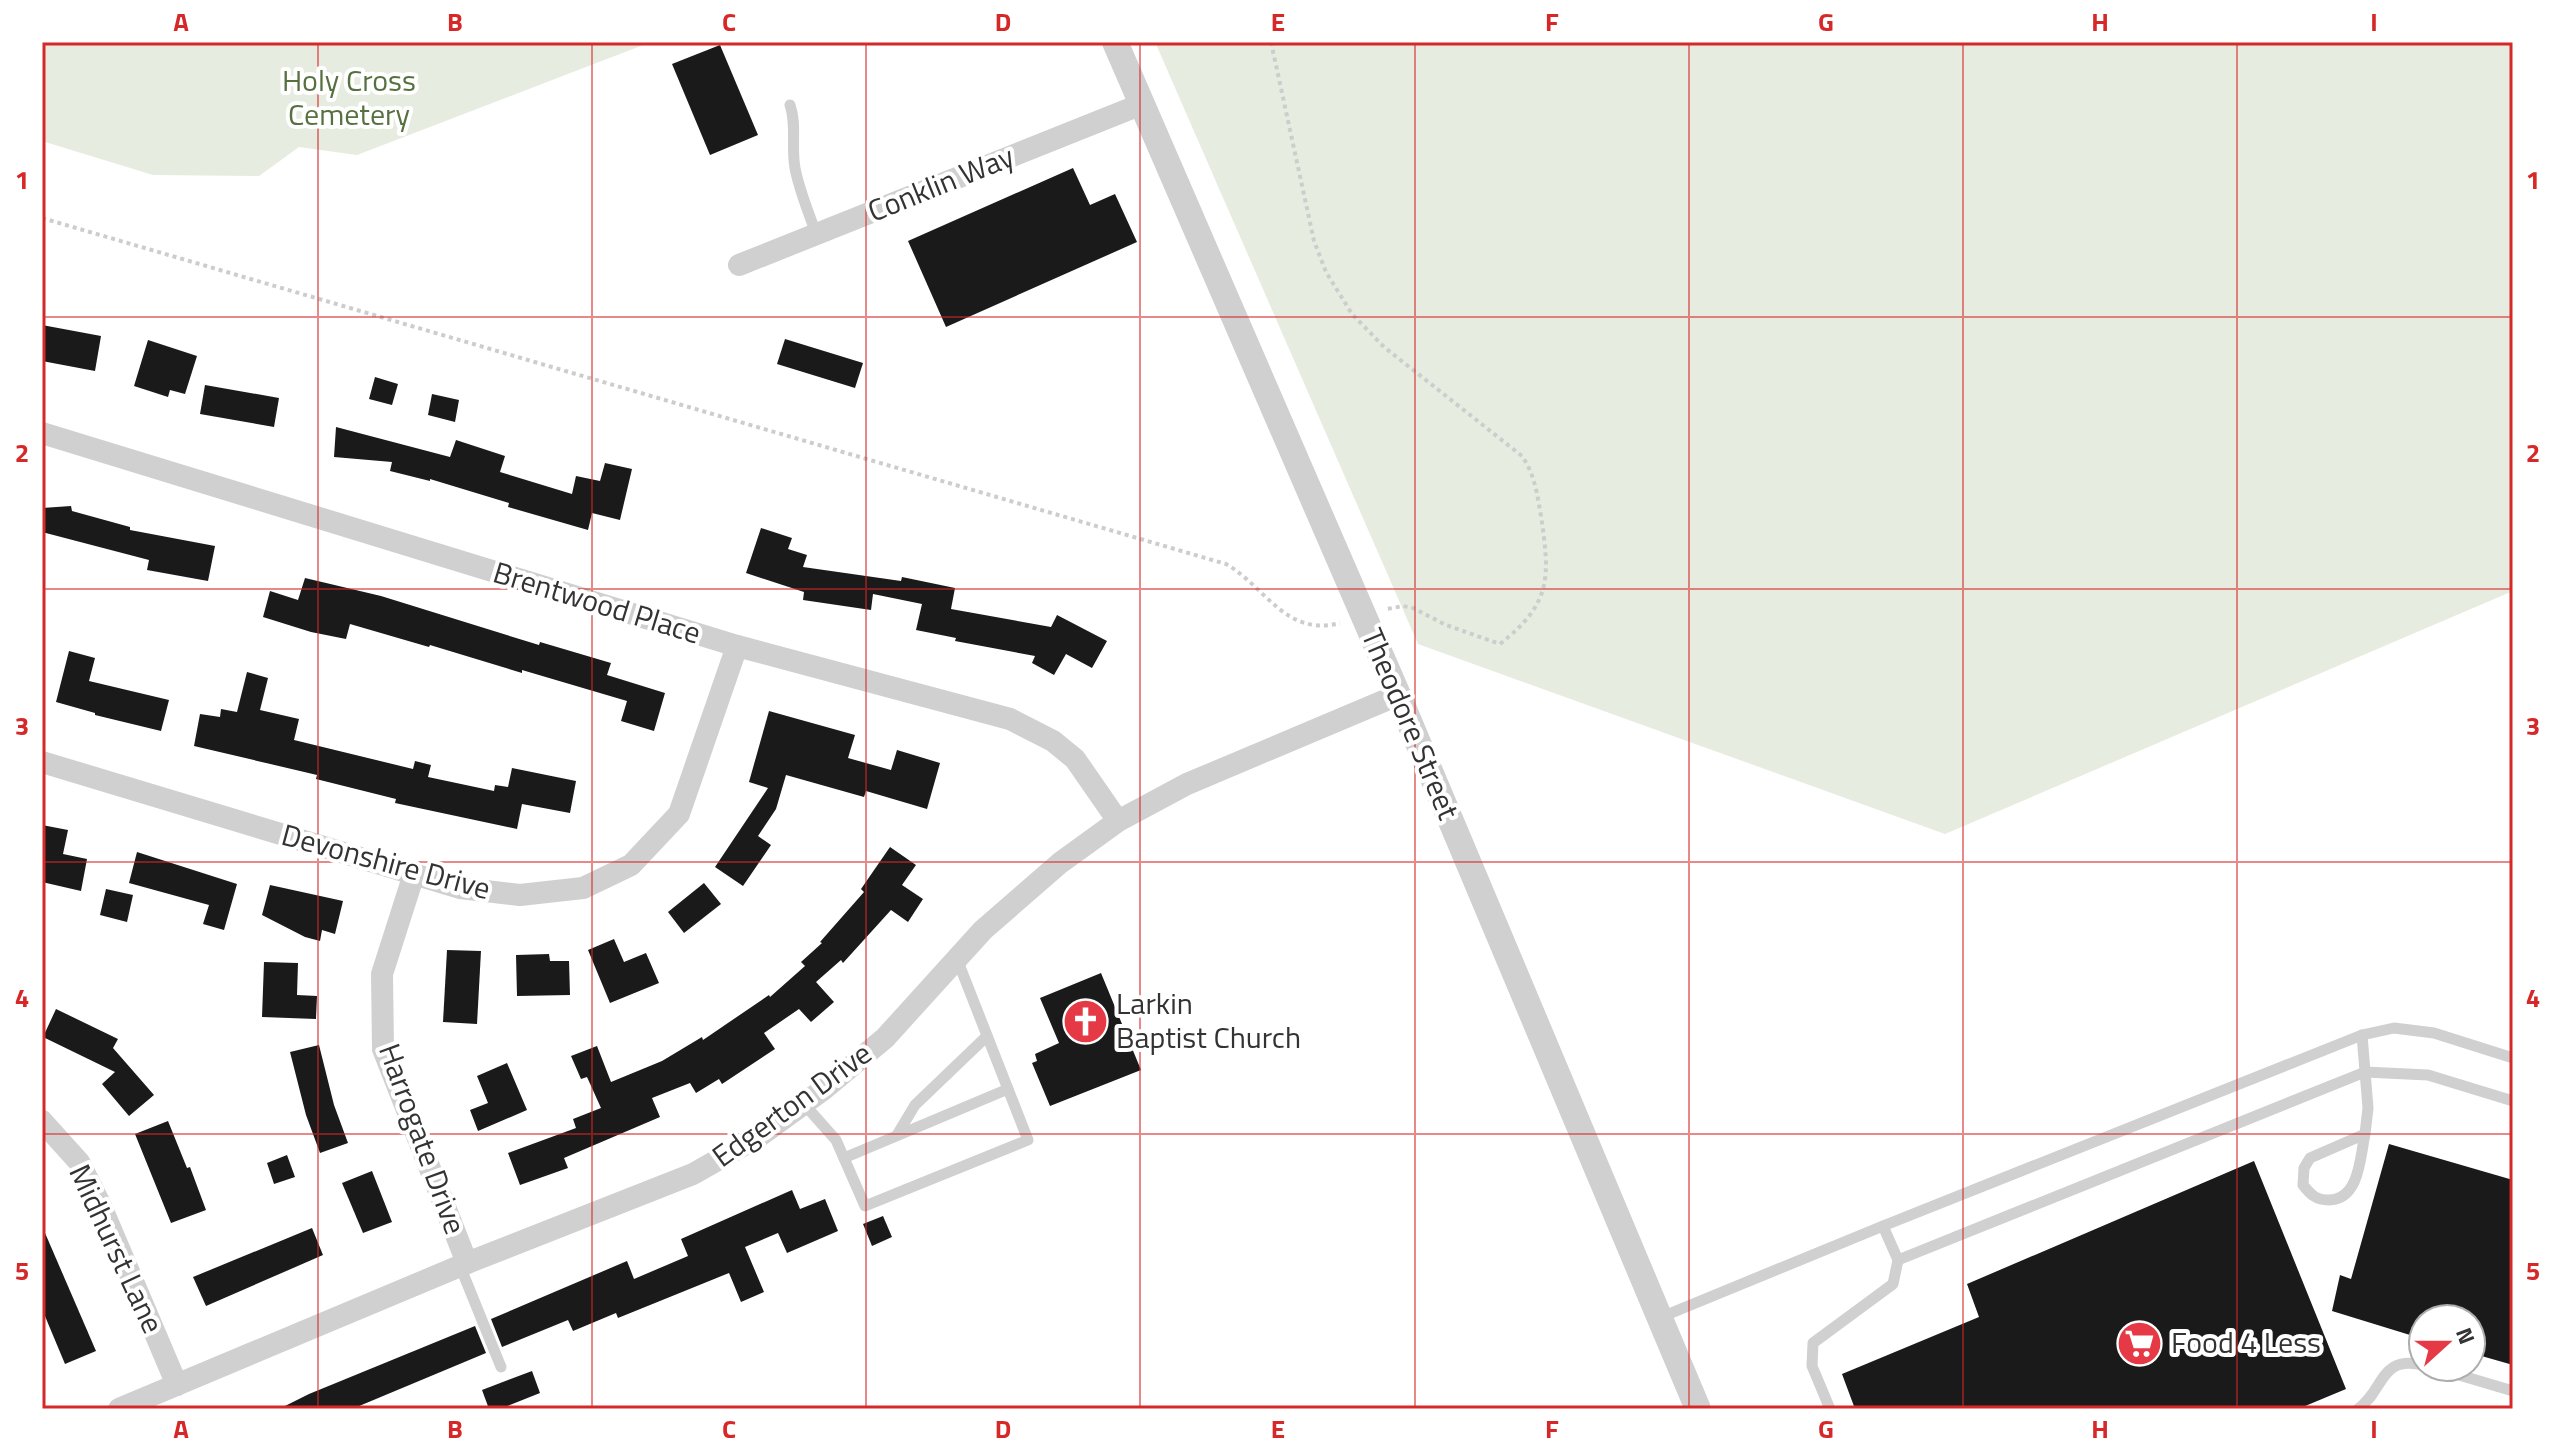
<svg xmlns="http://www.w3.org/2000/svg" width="2555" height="1451" viewBox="0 0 2555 1451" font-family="'Titillium Web',sans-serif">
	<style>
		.green { fill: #e6ecdf }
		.building { fill: #1a1a1a }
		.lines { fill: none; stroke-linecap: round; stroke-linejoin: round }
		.path { stroke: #cdcdcd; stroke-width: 4; stroke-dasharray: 4 4; stroke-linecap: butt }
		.service { stroke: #d0d0d0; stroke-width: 11 }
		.minor { stroke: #d0d0d0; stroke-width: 22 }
		.tertiary { stroke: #d0d0d0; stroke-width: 26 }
		.grid { fill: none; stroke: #d62828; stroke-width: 2; stroke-opacity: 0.55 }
		.labels { text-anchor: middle; stroke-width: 8; stroke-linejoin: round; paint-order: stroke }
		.park-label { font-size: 30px; fill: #56703f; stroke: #fff }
		.street-label { font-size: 30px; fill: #333; stroke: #fff }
		.poi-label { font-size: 30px; fill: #333; stroke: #fff; text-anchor: start }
		.neatline { fill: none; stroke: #d62828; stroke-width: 3 }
		.grid-label { font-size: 26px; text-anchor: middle; font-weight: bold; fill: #d62828 }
	</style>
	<rect width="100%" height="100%" fill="#fff"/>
	<!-- green -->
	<g class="green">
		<path d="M42,42H651L357,155L299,147L259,176L153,175L42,141Z"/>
		<path d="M1155,42H2513V591L1945,834L1418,644Z"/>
	</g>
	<!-- building -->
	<g class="building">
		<path d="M720,45L758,135L710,155L672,64Z"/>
		<path d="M1073,168L1090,205L1115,194L1137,242L946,327L908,241Z"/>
		<path d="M42,325L101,336L95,371L42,361Z"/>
		<path d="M785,339L863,363L855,388L777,364Z"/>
		<path d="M148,340L197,356L185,394L170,390L168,397L134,386Z"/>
		<path d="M375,377L398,384L392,405L369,399Z"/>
		<path d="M205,385L279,398L274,427L200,414Z"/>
		<path d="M432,394L459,400L455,422L428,415Z"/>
		<path d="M336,427L450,457L456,440L505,456L500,472L572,494L576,476L600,481L605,463L632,469L620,520L592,513L588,530L508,507L509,503L430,479V481L390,471L392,462L334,457Z"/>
		<path d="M71,506L72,511L130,527V530L215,546L208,581L147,570L149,560L42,532V508Z"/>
		<path d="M761,528L792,538L788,549L807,555L803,567L901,581L902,577L955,588L951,609L1051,627L1057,615L1107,641L1092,668L1066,654L1054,675L1032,663L1035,656L955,641L956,638L916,630L922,604L873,594L871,610L803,600L804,592L746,573Z"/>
		<path d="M305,578L381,596L539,645L540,642L611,663L607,675L665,693L654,731L621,721L627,701L522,670V673L430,645L429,647L350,624L346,639L311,632L263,617L270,591L298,600Z"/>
		<path d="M69,651L95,658L89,681L169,700L161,731L95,715V713L56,702Z"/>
		<path d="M247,672L268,678L260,710L299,719L294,740L413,769L415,761L431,765L428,777L494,791L495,785L508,787L512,768L576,781L570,813L522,804L517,829L395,803L396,799L316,779L317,775L194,746L200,714L220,717L221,709L237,712Z"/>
		<path d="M769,711L855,735L848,758L891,770L897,750L940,763L927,809L866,791L864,797L786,775L776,809L758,836L771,845L743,886L715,867L768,788L749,782Z"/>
		<path d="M42,825L68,830L63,854L87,859L81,891L42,882Z"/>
		<path d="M890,847L916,865L902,885L923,899L908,922L891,910L843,963L841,960L816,982L834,1002L811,1022L799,1009L764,1033L775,1049L722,1084L719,1079L696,1093L690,1083L652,1098L660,1117L564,1158L568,1168L520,1185L508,1153L576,1128L573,1119L601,1108L587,1077L581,1079L571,1056L597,1046L611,1082L662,1061L702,1037L703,1040L769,995L770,997L805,966L801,962L822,943L820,942L864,892L861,889Z"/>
		<path d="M137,852L237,884L224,930L203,924L209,905L129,883Z"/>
		<path d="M704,883L721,904L684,933L668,912Z"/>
		<path d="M270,885L343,901L335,934L322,930L320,941L305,937L262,915Z"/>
		<path d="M106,889L133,895L127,922L100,915Z"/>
		<path d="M614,939L624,962L646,953L659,983L610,1003L588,950Z"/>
		<path d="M447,950L481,951L477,1024L443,1022Z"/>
		<path d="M549,954L550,961H569L570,995L517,996L516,955Z"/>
		<path d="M264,962L298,963L297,995L317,996L316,1019L262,1017Z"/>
		<path d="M1101,973L1141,1070L1050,1106L1032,1063L1037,1061L1035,1054L1059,1043L1040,998Z"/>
		<path d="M56,1009L118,1039L113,1048L154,1095L129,1116L102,1084L115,1072L43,1037Z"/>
		<path d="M319,1045L334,1105L348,1143L320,1153L306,1115L290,1052Z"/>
		<path d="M507,1063L527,1110L478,1131L470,1110L488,1103L477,1076Z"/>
		<path d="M168,1121L187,1168L190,1167L206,1210L171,1223L135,1134Z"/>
		<path d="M2389,1144L2513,1180V1365L2471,1353V1319H2423V1339L2332,1311L2340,1275L2351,1279Z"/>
		<path d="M287,1155L295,1177L274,1184L267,1163Z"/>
		<path d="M2254,1161L2346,1389L2298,1409H1855L1842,1374L1979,1317L1967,1284Z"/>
		<path d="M372,1171L392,1222L363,1233L342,1183Z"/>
		<path d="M792,1190L800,1209L825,1199L838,1231L787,1253L778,1233L745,1247L764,1292L741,1302L729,1273L618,1318L616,1313L573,1331L568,1320L502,1347L491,1319L627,1261L634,1279L688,1256L681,1239Z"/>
		<path d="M883,1216L892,1237L872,1246L863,1224Z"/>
		<path d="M42,1226L96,1351L65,1364L42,1309Z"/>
		<path d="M312,1228L323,1255L206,1306L193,1277Z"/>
		<path d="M475,1326L486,1353L352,1409H279L309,1394Z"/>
		<path d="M532,1371L540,1393L500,1409H489L482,1390Z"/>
	</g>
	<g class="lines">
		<!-- path -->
		<g class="path">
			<path d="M1271,42L1314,241L1326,272L1352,314L1384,347L1522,456C1535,475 1537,494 1541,516C1550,577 1552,603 1500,644L1446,625L1413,608L1403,606L1387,609"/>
			<path d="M42,218L1226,564C1266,587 1285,637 1340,623"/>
		</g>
		<!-- service -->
		<g class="service">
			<path d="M790,105C797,125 791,146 795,168C799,190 809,213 816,234"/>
			<path d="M2362,1035L2368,1108L2365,1134L2310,1158L2304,1168L2303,1185C2311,1195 2316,1200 2329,1200C2360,1199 2360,1157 2365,1134"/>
			<path d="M804,1104L836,1140L865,1206L1028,1140L957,959"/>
			<path d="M897,1135L915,1105L987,1036"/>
			<path d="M844,1158L1008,1089"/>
			<path d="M1883,1226L2362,1035L2394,1028L2434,1033L2513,1058"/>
			<path d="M1898,1260L2365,1072L2428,1075L2513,1101"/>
			<path d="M460,1266L501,1367"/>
			<path d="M1659,1318L1883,1226L1898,1260L1893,1284L1813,1343L1812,1366L1830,1409"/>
			<path d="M2432,1367L2513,1391"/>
			<path d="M2358,1409C2385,1390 2379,1355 2423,1365"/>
		</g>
		<!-- minor -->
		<g class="minor">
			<path d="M739,265L1142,104"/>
			<path d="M42,433L737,646L1010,719L1053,741L1075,759L1118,821"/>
			<path d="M42,762L460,888L520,895L583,888L631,865L679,814L737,646"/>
			<path d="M414,874L382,974L383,1049L467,1263"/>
			<path d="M42,1121L79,1162L101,1206L177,1385"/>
			<path d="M119,1409L467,1263L693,1174L758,1137L824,1089L885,1038L983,930L1060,863L1118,821L1187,784L1398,695"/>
		</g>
		<!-- tertiary -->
		<path class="tertiary" d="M1115,42L1398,695L1698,1409"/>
	</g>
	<!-- grid -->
	<path class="grid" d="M318,42V1409M592,42V1409M866,42V1409M1140,42V1409M1415,42V1409M1689,42V1409M1963,42V1409M2237,42V1409M42,317H2513M42,589H2513M42,862H2513M42,1134H2513"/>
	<!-- icons -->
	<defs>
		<symbol id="church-disc" viewBox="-11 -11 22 22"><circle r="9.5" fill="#e63946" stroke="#fff"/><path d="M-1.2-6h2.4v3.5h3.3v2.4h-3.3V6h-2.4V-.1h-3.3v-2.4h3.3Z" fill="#fff"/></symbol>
		<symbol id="supermarket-disc" viewBox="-11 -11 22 22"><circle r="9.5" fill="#e63946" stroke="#fff"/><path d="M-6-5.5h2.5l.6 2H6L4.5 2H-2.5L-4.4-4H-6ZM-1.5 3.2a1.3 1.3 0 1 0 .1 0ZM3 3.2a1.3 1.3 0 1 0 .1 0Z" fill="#fff"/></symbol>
	</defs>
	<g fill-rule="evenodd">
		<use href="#church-disc" x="1060" y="996" width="51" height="51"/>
		<use href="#supermarket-disc" x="2114" y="1318" width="51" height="51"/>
	</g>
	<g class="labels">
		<!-- park labels -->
		<g class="park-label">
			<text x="349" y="91">Holy Cross<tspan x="349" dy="34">Cemetery</tspan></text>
		</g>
		<!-- street labels -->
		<g class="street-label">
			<text transform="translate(941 184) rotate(-22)" y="10">Conklin Way</text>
			<text transform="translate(597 603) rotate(17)" y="10">Brentwood Place</text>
			<text transform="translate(1410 724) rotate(67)" y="10">Theodore Street</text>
			<text transform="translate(386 862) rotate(15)" y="10">Devonshire Drive</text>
			<text transform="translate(792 1105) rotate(-36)" y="10">Edgerton Drive</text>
			<text transform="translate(422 1139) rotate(70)" y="10">Harrogate Drive</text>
			<text transform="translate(116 1249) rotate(65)" y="10">Midhurst Lane</text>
		</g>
		<!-- poi labels -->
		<g class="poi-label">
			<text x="1116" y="1014">Larkin<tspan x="1116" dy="34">Baptist Church</tspan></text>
			<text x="2171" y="1353">Food 4 Less</text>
		</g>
	</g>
	<!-- border -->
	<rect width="2555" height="1451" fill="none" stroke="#ffffff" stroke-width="88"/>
	<!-- north arrow -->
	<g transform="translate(2447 1343) rotate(69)"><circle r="38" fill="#ffffff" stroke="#adadad" stroke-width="2"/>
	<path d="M0-6L14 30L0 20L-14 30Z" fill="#e63946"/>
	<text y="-12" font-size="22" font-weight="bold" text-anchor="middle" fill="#333333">N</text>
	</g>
	<rect x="44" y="44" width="2467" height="1363" class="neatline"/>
	<g class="grid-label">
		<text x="181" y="31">A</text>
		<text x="455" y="31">B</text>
		<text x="729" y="31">C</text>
		<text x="1003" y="31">D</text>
		<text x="1278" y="31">E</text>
		<text x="1552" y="31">F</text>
		<text x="1826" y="31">G</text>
		<text x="2100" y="31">H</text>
		<text x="2374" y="31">I</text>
		<text x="22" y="189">1</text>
		<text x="2533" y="189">1</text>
		<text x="22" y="462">2</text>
		<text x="2533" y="462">2</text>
		<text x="22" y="735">3</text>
		<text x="2533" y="735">3</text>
		<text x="22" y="1007">4</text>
		<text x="2533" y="1007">4</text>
		<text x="22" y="1280">5</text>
		<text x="2533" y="1280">5</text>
		<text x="181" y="1438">A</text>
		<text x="455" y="1438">B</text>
		<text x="729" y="1438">C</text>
		<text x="1003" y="1438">D</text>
		<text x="1278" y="1438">E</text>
		<text x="1552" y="1438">F</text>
		<text x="1826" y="1438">G</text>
		<text x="2100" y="1438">H</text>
		<text x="2374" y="1438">I</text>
	</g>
</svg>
